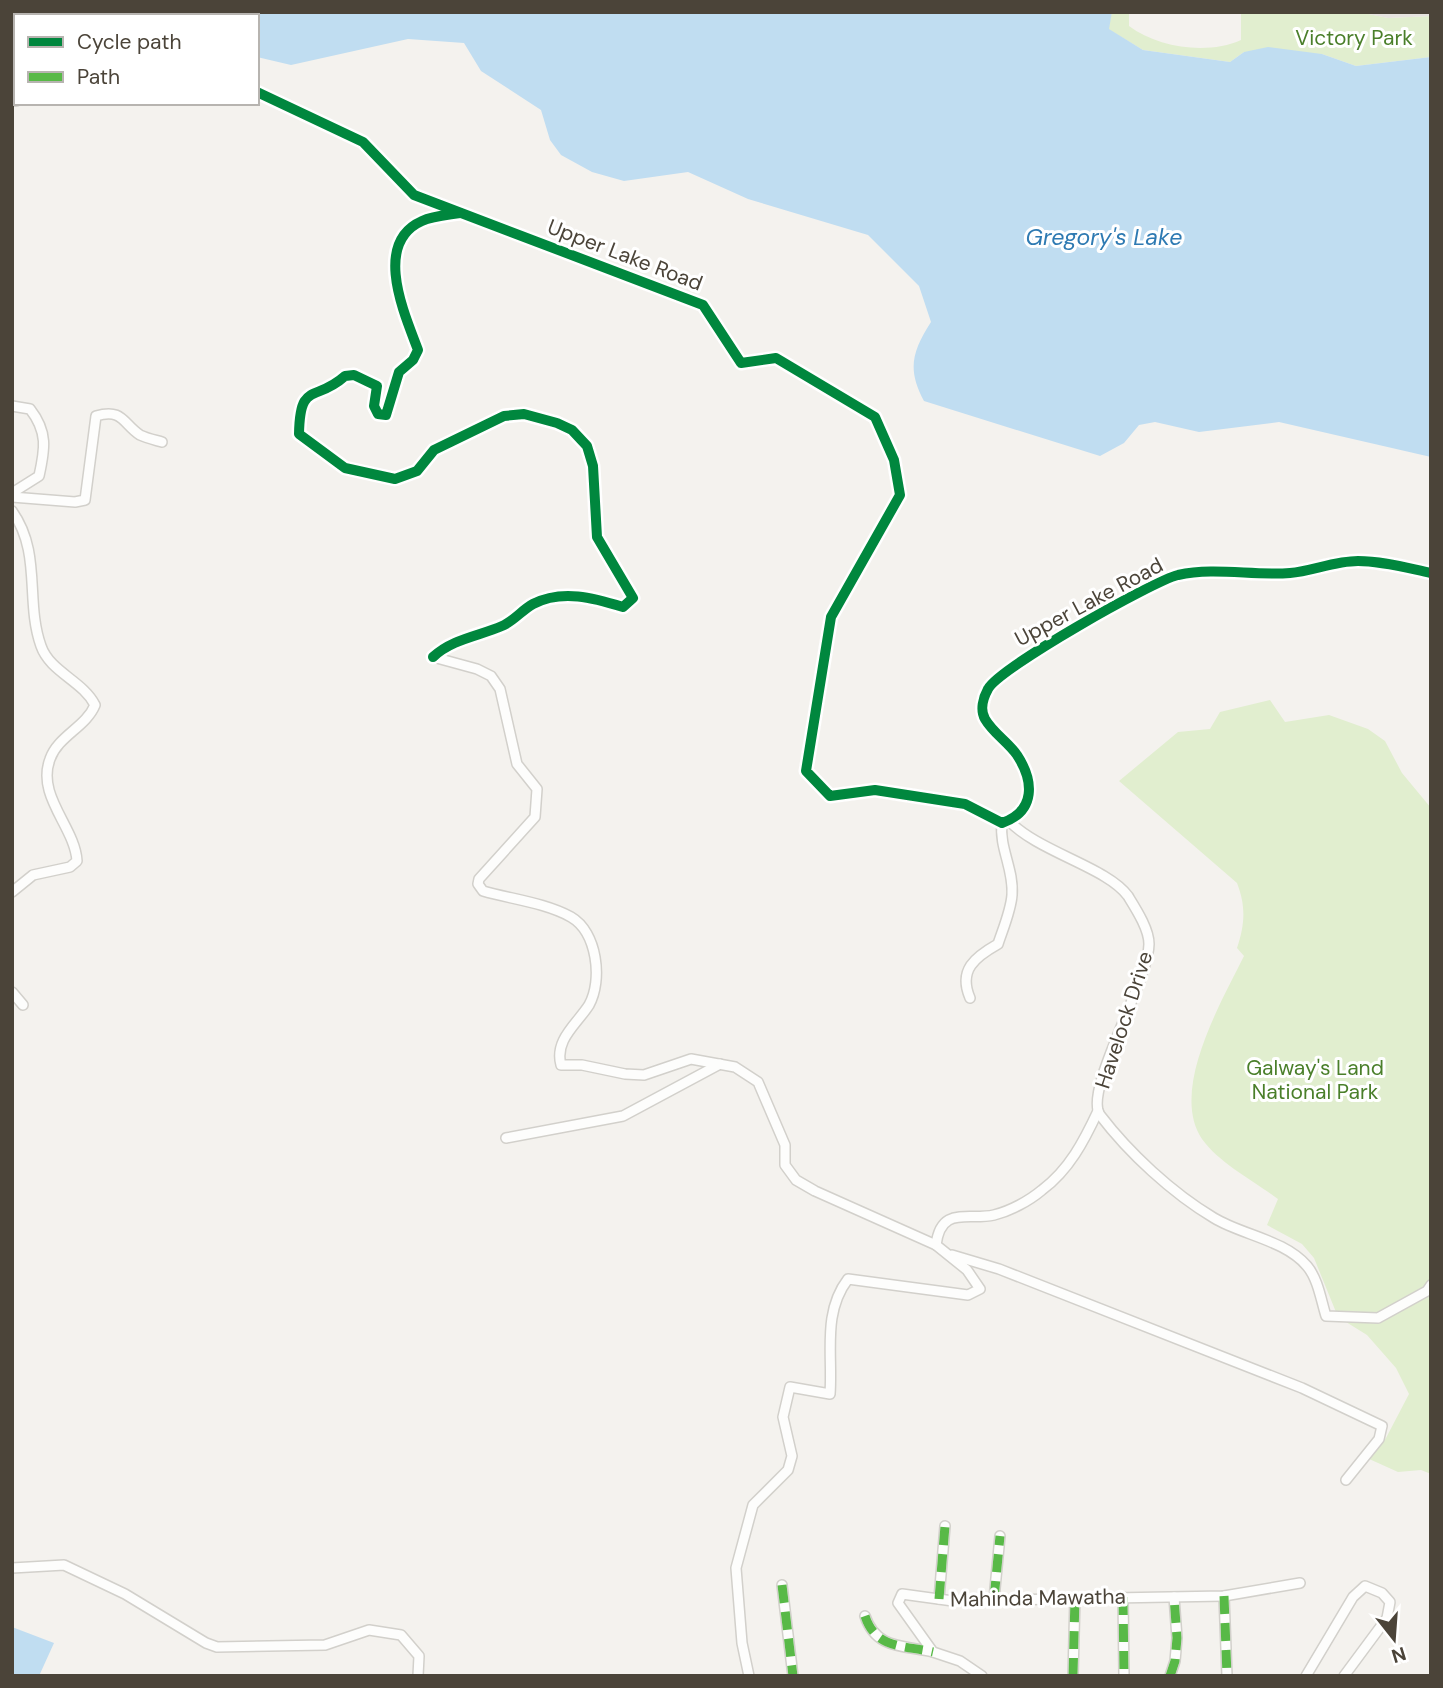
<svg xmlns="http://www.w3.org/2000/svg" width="1443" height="1688" viewBox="0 0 1443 1688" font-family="'DM Sans',sans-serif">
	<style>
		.green { fill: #e1eecf }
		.parking { fill: #e6e3df }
		.water { fill: #c0ddf1 }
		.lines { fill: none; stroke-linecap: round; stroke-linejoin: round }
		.minor-casing { stroke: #d2d0cb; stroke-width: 12 }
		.tertiary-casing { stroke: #d2d0cb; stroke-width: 14 }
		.minor { stroke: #fdfdfc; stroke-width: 9 }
		.tertiary { stroke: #fdfdfc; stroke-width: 10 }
		.quiet { stroke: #58b947; stroke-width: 9; stroke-dasharray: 18 9; stroke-linecap: butt }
		.cycleway-casing { stroke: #fff; stroke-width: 15 }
		.cycleway { stroke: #00873e; stroke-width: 10 }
		.labels { text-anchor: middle; stroke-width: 6; stroke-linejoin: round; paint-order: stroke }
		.park-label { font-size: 21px; fill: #4a7f2a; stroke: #fff }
		.street-label { font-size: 21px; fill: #4b4439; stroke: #fff }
		.water-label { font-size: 23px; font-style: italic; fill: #2e7ab2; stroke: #fff }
	</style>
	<rect width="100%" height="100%" fill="#f4f2ee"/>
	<!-- green -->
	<g class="green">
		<path d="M1112,12H1129V26C1158,48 1208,55 1241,40V12H1359L1388,18L1431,16V57L1356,66L1322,54L1244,52L1230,62L1143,50L1108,29Z"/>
		<path d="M1270,700L1285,722L1329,715L1368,729L1385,741L1402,773L1431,808V1474L1421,1470L1398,1472L1367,1458L1386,1438L1409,1394L1396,1368L1367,1335L1338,1317L1314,1258L1302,1244L1267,1225L1278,1199C1254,1181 1219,1163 1202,1139C1169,1090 1222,1001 1244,956L1237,948C1245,924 1246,906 1237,883L1119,781L1178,732L1210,729L1220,712Z"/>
	</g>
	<!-- parking -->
	<path class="parking" d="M1359,12H1431V16L1388,18Z"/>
	<!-- water -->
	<g class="water">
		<path d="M62,12H1112L1109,29L1143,50L1230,62L1244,52L1268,47L1322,54L1356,66L1431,57V457L1279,422L1199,432L1155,422L1139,425L1124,443L1100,456L924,401C907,369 912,352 931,322L919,286L868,235L748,199L688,172L624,181L592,172L561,155L550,140L541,110L481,71L464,43L408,39L291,65L257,57V16H64Z"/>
		<path d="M12,1627L54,1643L39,1676H12Z"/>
	</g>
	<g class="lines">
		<defs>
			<g id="minor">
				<path d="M12,406L30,409C48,432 45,449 39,476L12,493"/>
				<path d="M12,497L75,502L85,500L96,416C123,408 123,424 140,435C146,438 155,440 162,442"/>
				<path d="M12,511C42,553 25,601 41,646C50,672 83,681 95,705C86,727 58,736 50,759C36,796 75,827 77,861L70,867L33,875L12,892"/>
				<path d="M433,657C452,639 479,636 502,626C514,621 522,610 533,604C562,589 594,598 623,607L633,598L597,537L593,466L587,446L572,430L557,423L524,414L504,416L434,450L417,471L395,479L345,468L299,434C300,380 315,403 345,376L354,375L377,386L374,406L378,414L386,415L399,372L413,360L418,350C405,314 372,243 422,221C433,216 448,215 459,213"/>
				<path d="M433,657L477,669L491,676L500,689L517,764L537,789L535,817L479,879L478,884L483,891C511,899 546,903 571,917C597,932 603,980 589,1005C577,1024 554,1040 561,1065H582L625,1074L644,1075L691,1059L735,1067L758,1082L785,1145V1165L796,1180L815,1191L936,1245"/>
				<path d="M1008,820C1038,852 1107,867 1128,896C1136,909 1149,929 1149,944C1149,980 1083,1091 1100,1115C1129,1153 1172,1193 1214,1218C1242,1235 1285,1240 1307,1266C1318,1279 1321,1300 1326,1316L1378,1318L1427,1291L1431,1285"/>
				<path d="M12,992L23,1005"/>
				<path d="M970,998C958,970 975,957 998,944C1003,929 1011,910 1012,895C1014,869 999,848 1002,823"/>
				<path d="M506,1138L623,1116L720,1064"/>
				<path d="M952,1255L999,1269L1302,1388L1382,1426L1379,1439L1346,1480"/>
				<path d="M12,1568L64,1565L125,1594L206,1643L217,1647L325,1645L369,1630L401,1635L419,1656L418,1676"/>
				<path d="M782,1585L793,1676"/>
				<path d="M1224,1596L1227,1676"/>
				<path d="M1123,1597L1124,1676"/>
				<path d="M939,1599L945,1526"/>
				<path d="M994,1599L1000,1536"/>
				<path d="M865,1616C876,1649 902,1645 933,1652"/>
				<path d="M749,1676L742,1643L736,1568L753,1505L788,1470L792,1456L783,1417L790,1387L830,1394C833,1355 822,1313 848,1279L968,1295L980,1289L967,1270L936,1245C941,1205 968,1221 994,1215C1010,1211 1029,1201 1042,1190C1069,1170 1084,1141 1098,1111"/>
				<path d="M982,1676L960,1661L933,1652L898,1603L902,1594L953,1601L1224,1596L1300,1583"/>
				<path d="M1073,1676L1075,1597"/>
				<path d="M1170,1676L1175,1661L1177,1638L1174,1597"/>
				<path d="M1306,1676L1353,1597L1365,1586L1382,1593L1390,1602L1387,1618L1344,1676"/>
			</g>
			<g id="tertiary">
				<path d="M12,23V37"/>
				<path d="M257,92L363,142L414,195L703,305L741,363L776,358L875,417L894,460L900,495L831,617L806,771L830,796L875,790L965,804L1002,823C1036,811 1034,781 1017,755C1008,742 993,733 985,719C980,710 983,698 988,689C999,668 1153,581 1178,575C1215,567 1253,576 1290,573C1312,571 1335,561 1358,561C1382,561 1407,568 1431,573"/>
				<path d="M12,100H16"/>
			</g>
		</defs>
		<!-- minor casing -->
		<use href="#minor" class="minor-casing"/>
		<!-- tertiary casing -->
		<use href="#tertiary" class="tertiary-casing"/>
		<!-- minor -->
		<use href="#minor" class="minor"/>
		<!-- tertiary -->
		<use href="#tertiary" class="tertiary"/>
		<!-- quiet -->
		<g class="quiet">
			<path d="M782,1585L793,1676"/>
			<path d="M1224,1596L1227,1676"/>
			<path d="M1123,1597L1124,1676"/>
			<path d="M939,1599L945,1526"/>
			<path d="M994,1599L1000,1536"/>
			<path d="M865,1616C876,1649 902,1645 933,1652"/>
			<path d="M1073,1676L1075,1597"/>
			<path d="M1170,1676L1175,1661L1177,1638L1174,1597"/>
		</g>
		<defs>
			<g id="cycleway">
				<path d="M257,92L363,142L414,195L703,305L741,363L776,358L875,417L894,460L900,495L831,617L806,771L830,796L875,790L965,804L1002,823C1036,811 1034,781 1017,755C1008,742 993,733 985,719C980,710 983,698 988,689C999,668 1153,581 1178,575C1215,567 1253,576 1290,573C1312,571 1335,561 1358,561C1382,561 1407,568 1431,573"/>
				<path d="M433,657C452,639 479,636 502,626C514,621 522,610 533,604C562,589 594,598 623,607L633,598L597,537L593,466L587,446L572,430L557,423L524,414L504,416L434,450L417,471L395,479L345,468L299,434C300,380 315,403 345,376L354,375L377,386L374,406L378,414L386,415L399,372L413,360L418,350C405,315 372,243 422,221C433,216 448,215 460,213"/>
			</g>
		</defs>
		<!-- cycleway casing -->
		<use href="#cycleway" class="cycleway-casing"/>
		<!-- cycleway -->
		<use href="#cycleway" class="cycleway"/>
	</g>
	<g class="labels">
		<!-- park labels -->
		<g class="park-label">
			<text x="1354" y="45">Victory Park</text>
			<text x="1315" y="1075">Galway's Land<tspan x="1315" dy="24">National Park</tspan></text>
		</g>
		<!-- street labels -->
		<g class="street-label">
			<text transform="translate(625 255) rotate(21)" y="7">Upper Lake Road</text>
			<text transform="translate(1089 602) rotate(-28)" y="7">Upper Lake Road</text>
			<text transform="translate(1124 1020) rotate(-72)" y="7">Havelock Drive</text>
			<text transform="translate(1038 1598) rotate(-1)" y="7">Mahinda Mawatha</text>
		</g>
		<!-- water labels -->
		<g class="water-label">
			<text x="1104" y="245">Gregory's Lake</text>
		</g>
	</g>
	<!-- border -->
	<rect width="1443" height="1688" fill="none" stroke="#4b4439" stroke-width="28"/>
	<!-- legend -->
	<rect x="14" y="14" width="245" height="91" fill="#ffffff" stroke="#b7b4b0" stroke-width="2"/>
	<rect x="28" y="37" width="35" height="10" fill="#00873e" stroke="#b7b4b0" stroke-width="2"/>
	<text x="77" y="49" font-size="21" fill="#4b4439">Cycle path</text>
	<rect x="28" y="72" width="35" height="10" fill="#58b947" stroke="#b7b4b0" stroke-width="2"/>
	<text x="77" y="84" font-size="21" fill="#4b4439">Path</text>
	<!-- north arrow -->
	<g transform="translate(1394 1639) rotate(163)" stroke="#ffffff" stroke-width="5" paint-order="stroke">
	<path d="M0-5L12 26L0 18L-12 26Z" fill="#4b4439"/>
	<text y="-10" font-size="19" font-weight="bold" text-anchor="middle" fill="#4b4439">N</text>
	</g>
</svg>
